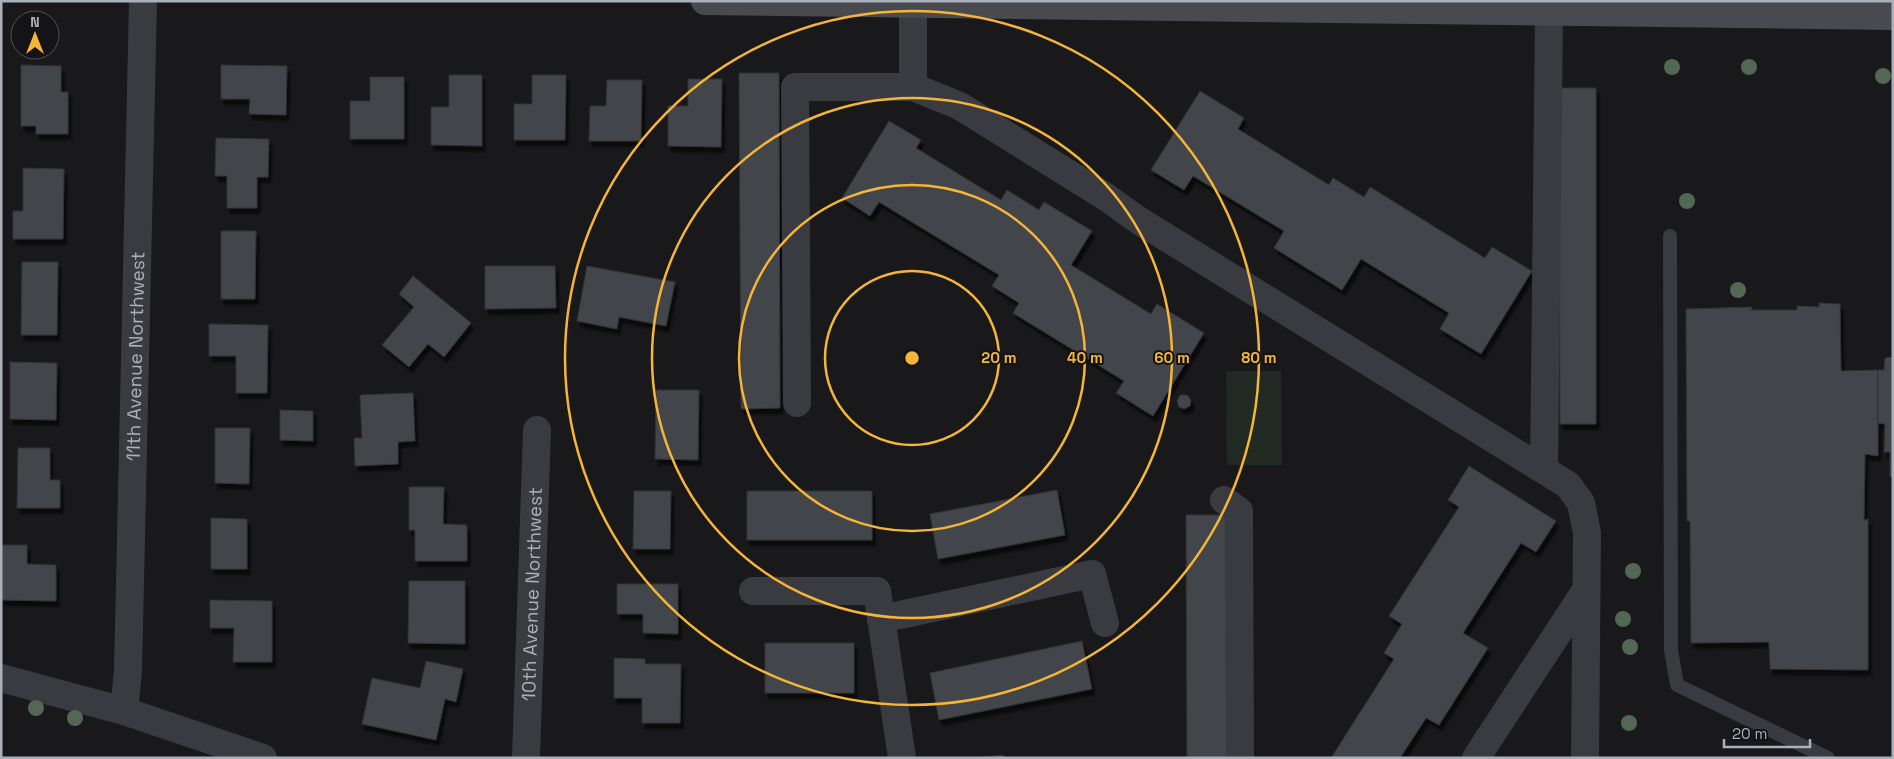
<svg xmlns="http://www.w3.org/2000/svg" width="1894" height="759" viewBox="0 0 1894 759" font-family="'Space Grotesk',sans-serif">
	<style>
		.green { fill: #212a22 }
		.building { fill: #434448; stroke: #333337; filter: url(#shadow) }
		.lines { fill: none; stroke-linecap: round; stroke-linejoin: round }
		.lane { stroke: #3a3b40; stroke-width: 14 }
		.street { stroke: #3a3b40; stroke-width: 28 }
		.secondary { stroke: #484a50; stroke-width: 28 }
		.tree { fill: #536755 }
		.ring { fill: none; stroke: #f5b538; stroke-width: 2.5 }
		.labels { text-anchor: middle; stroke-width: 4; stroke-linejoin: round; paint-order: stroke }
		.street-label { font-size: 19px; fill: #abb0bb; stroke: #141416 }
		.centre { fill: #f5b538; stroke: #141416; stroke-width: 2.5 }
		.ring-label { font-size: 15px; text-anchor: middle; font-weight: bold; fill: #f5b538; stroke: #141416; stroke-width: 4; stroke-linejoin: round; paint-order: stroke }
	</style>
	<defs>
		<filter id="shadow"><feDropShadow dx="3" dy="5.5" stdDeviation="1" flood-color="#0009"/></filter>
	</defs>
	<rect width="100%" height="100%" fill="#19191b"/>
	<!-- green -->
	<path class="green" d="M1226,371H1281L1282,465H1227Z"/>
	<!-- building -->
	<g class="building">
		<path d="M21,65L61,66V92H68V134H36V126H21Z"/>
		<path d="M221,65L287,66L286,115L249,114L250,99H221Z"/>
		<path d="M739,73H779L780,408L741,409Z"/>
		<path d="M449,75H482V146L431,145V107H449Z"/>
		<path d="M532,75H566L565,140H514V104H532Z"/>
		<path d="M370,77H404V139H350V101H370Z"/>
		<path d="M688,79H722L721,147L668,146V106H688Z"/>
		<path d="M607,80H642L641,141H589L590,106H606Z"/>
		<path d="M1559,88H1596V424H1560Z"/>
		<path d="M1200,91L1244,118L1238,129L1329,185L1333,178L1364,197L1370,187L1485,258L1492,247L1532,271L1481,354L1440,329L1449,313L1361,259L1342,290L1274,248L1284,231L1193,176L1184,190L1151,170Z"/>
		<path d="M889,121L921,140L916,148L1001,200L1007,190L1039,210L1044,202L1092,231L1071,265L1151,314L1157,304L1204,333L1153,416L1116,393L1124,381L1013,313L1019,303L992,286L999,275L879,202L870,216L842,198Z"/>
		<path d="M216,138L269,139L268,177H257V208H227V176H215Z"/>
		<path d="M23,168L64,169L63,239H13V211H23Z"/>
		<path d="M221,231H256L255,299H221Z"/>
		<path d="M22,262H58L57,335H21Z"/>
		<path d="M485,266H555L556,308L485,309Z"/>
		<path d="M587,266L675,282L666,326L619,317L617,329L577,321Z"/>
		<path d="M413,276L471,323L444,357L428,344L409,367L382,345L414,307L399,294Z"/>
		<path d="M1819,303L1840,304L1841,371L1878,370V456L1865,454L1864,520L1868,519V670L1770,669L1769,642L1691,643L1690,521H1687L1686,309L1752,307L1751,310H1797V306L1819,307Z"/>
		<path d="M209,324L268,325L267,393H236V356H209Z"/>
		<path d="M1893,357V479L1890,476V452H1884L1885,424L1878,423V370H1884L1885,358Z"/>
		<path d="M10,362L57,363L56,420L10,419Z"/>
		<path d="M656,390H699L698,460L655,459Z"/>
		<path d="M413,393L415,441L398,442V464L355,466L354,438H362L360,395Z"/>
		<path d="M1180,395H1187L1191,400L1190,406L1184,409L1179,407L1177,401Z"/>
		<path d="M280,410L313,411V441L280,440Z"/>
		<path d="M215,428H250L249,484L215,483Z"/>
		<path d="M18,448H50V480H60V508H17Z"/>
		<path d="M1469,466L1556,521L1536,552L1521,543L1463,633L1488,648L1439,725L1426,718L1400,758H1331L1394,659L1384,653L1402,624L1389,616L1459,507L1448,500Z"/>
		<path d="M409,487H444L443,524L467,525V561H415V530H409Z"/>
		<path d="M1057,490L1065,535L938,559L930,514Z"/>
		<path d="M634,491H671L670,549H633Z"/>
		<rect x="747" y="491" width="125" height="49"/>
		<path d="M1186,515H1226L1227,758H1187Z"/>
		<path d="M211,518L247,519V569H211Z"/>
		<path d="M1,545H27V564L56,565V601L1,600Z"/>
		<path d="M409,581H465V644L408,643Z"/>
		<path d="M617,584H678V634L643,633V614H617Z"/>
		<path d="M210,600L272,601V662H233L234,628H210Z"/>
		<path d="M1082,641L1092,689L939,720L930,673Z"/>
		<rect x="765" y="643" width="89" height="50"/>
		<path d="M614,658L645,659V664H681L680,723H642V698H614Z"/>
		<path d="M426,661L463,669L456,702L445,699L436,740L362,724L372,678L420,688Z"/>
		<path d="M1003,755L1004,758H973Z"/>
	</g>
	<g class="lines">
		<!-- lane -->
		<path class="lane" d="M1670,236L1671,650L1677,685L1828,758"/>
		<!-- street -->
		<g class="street">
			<path d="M913,5V87"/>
			<path d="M797,403L795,87H913L960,106L1106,197L1138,220L1568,485L1581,503L1587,533L1585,758"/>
			<path d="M1544,470L1549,12"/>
			<path d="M1224,500L1239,511L1240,758"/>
			<path d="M753,591H877L902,758"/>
			<path d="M881,619L1092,574L1105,623"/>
			<path d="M1,678L124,711L263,758"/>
			<path id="s1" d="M124,711L128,671L143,1"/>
			<path id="s2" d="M526,758L537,430"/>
			<path d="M1476,758L1586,590"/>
		</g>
		<!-- secondary -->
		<path class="secondary" d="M705,1L1893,16"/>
	</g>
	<!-- trees -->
	<g class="tree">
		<circle cx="1672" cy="67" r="8"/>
		<circle cx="1749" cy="67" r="8"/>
		<circle cx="1883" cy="76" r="8"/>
		<circle cx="1687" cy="201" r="8"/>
		<circle cx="1738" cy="290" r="8"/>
		<circle cx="1633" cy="571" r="8"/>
		<circle cx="1623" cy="619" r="8"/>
		<circle cx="1630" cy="647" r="8"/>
		<circle cx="36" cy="708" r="8"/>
		<circle cx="75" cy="718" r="8"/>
		<circle cx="1629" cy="723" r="8"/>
	</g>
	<!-- distance rings -->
	<g class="ring">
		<circle cx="912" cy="358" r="87"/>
		<circle cx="912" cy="358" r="173"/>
		<circle cx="912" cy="358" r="260"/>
		<circle cx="912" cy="358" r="347"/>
	</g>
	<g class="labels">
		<!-- street labels -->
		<g class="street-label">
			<text dy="7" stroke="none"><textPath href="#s1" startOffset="355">11th Avenue Northwest</textPath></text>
			<text dy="7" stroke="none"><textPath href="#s2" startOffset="164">10th Avenue Northwest</textPath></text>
		</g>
	</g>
	<circle cx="912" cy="358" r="8" class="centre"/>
	<g class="ring-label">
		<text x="999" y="363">20 m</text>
		<text x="1085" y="363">40 m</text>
		<text x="1172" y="363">60 m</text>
		<text x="1259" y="363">80 m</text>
	</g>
	<!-- border -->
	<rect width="1894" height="759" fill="none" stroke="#abb0bb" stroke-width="5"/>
	<!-- north arrow -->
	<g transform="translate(35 35)"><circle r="24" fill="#141416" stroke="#505258"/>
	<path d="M0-4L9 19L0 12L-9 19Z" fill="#f5b538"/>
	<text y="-8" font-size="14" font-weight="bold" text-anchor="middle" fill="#abb0bb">N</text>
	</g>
	<!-- scale -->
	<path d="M1724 739v8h86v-8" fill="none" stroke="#abb0bb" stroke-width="2.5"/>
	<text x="1732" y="739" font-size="15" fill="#abb0bb" stroke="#141416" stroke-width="4" paint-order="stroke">20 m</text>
</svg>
